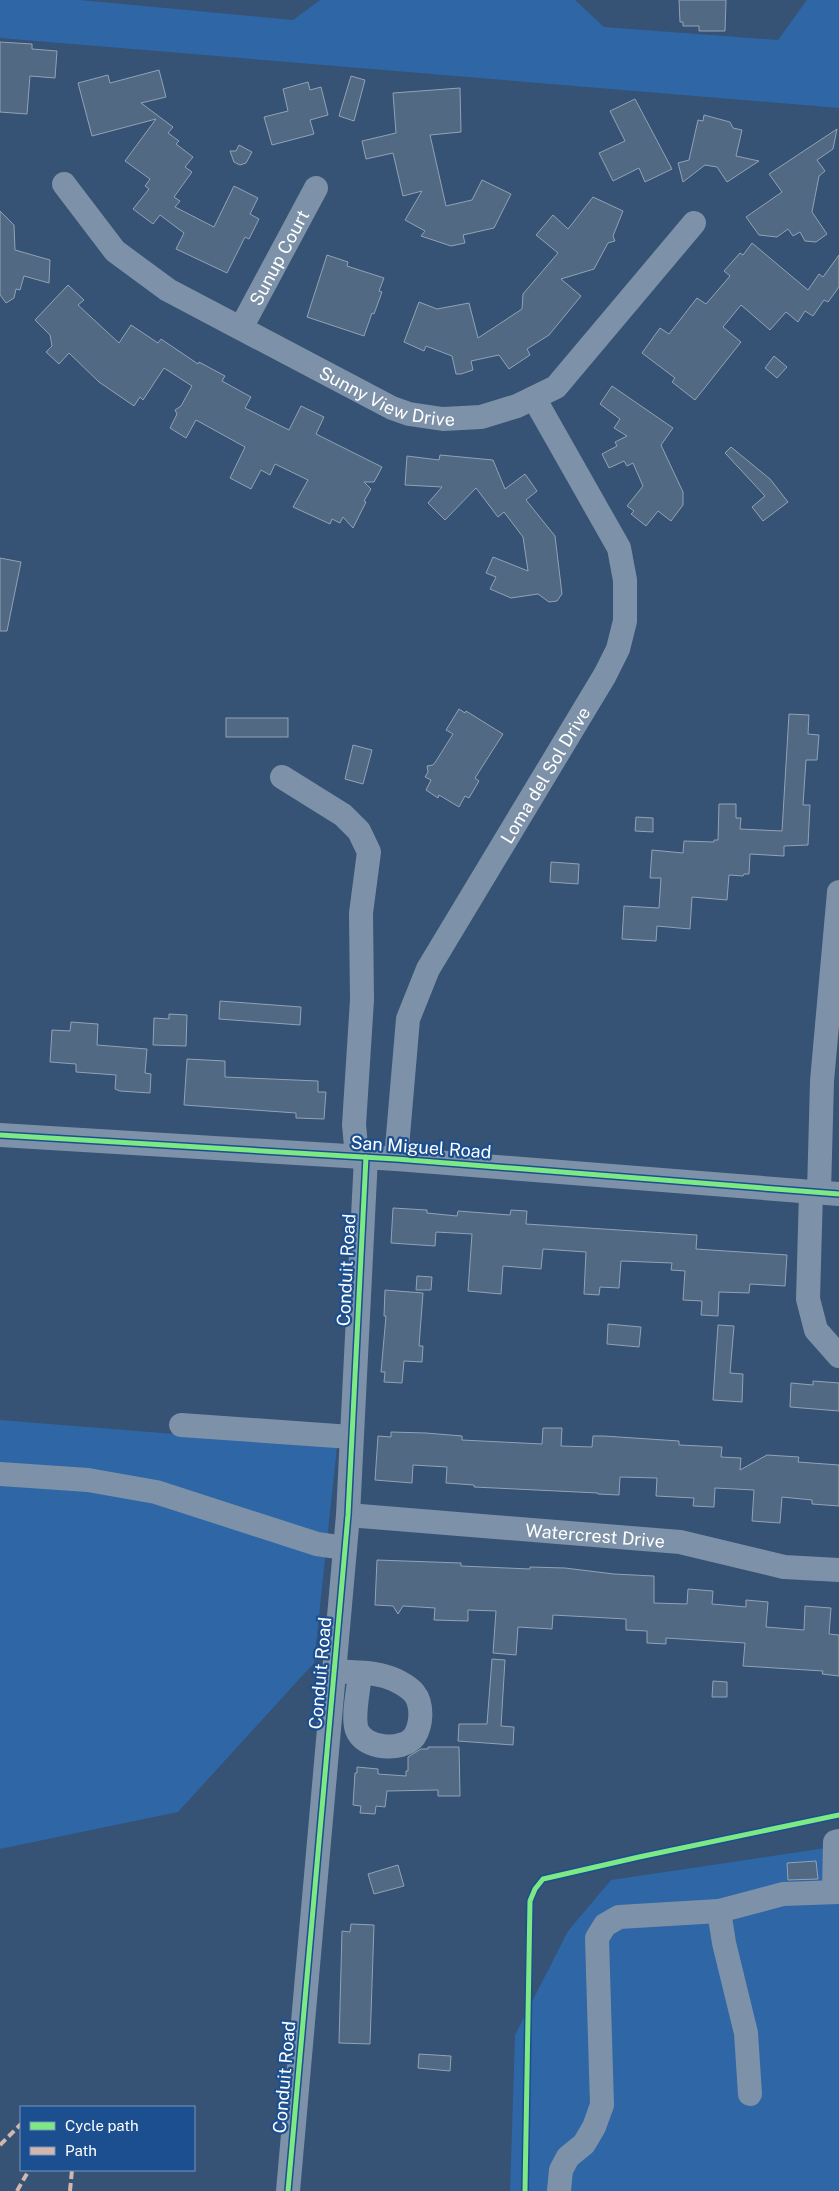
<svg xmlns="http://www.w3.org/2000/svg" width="839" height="2191" font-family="'Public Sans',sans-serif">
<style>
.green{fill:#2f66a5}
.building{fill:#526984;stroke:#92a2b6}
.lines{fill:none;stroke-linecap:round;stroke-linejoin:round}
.minor{stroke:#7d92a8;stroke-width:24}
.quiet{stroke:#d1b7ad;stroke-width:4;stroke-dasharray:8 4;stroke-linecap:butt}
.cycleway-casing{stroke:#1b4f8f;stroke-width:8}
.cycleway{stroke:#7ce984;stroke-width:5}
.labels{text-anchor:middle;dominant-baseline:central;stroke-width:4.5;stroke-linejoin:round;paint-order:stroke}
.street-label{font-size:18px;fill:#fff;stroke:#1b4f8f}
</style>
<rect width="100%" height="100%" fill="#365274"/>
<g class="green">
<path d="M0,0H80L293,20L320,0H575L604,27L778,40L807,0H839V108L0,38Z"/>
<path d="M0,1420L337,1447L314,1663L178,1812L0,1849Z"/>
<path d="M839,1846V2191H510L515,2035L568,1931L611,1880Z"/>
</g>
<g class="building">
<path d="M679,0H726L725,31H699V26H683V22H680Z"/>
<path d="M0,42L32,44V49L57,51L55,78L30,76L27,114L0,112Z"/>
<path d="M159,70L166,97L141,103L173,127L168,133L179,141L176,144L193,157L185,167L192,172L174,197L180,201L175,207L214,227L234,186L258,198L250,214L259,219L249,239L245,237L227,273L176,249L184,233L160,215L153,224L133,209L149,189L145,186L150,179L125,161L156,119L92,136L78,83L108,75L110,83Z"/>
<path d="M351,76L365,80L354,121L339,116Z"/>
<path d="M308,82L310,90L321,87L328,115L310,120L314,134L272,145L264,117L288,111L283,89Z"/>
<path d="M460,88L461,132L430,135L446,206L472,200L482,180L511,194L494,228L463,235L465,243L451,246L421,236L425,231L405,220L422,191L403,196L393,153L366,159L362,141L396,133L393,93Z"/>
<path d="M635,99L672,169L645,182L639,168L613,181L599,153L625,141L610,111Z"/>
<path d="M704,115L730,122L733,128L742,130L736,156L759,161L727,182L717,167L705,165L683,182L678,163L689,160L698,120L703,121Z"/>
<path d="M837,129L833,149L817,160L825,171L819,176L812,212L827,234L816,242L805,241L800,232L793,236L788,229L777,237L759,235L746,217L782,192L769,174Z"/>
<path d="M239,145L252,152L246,163L240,165L234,162L230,151H236Z"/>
<path d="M593,197L623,211L613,236L615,241L608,243L594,269L561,279L581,296L549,335L527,349L530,355L509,369L499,355L471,361L473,370L461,374H456L452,356L426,346L424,351L404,342L419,302L437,309L469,303L478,338L522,309L523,294L558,253L536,235L553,215L568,229Z"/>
<path d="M0,211L14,225L15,250L50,260L49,283L24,276L20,290L16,289L14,298L6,303L0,295Z"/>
<path d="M752,243L808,290L819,274L823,277L839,255V287L828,302L824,300L813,316L805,311L798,322L786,312L770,330L741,305L723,327L741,342L695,400L672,382L675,378L642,353L660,328L669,334L697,298L706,304L730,276L724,271L740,253L743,255Z"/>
<path d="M327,255L348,262L347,266L384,278L379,291L382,292L374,314L372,313L364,336L307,317Z"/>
<path d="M68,285L84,300L78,305L119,343L131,325L158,343L161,339L198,364L199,362L225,376L222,381L251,397L245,408L289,430L301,406L324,417L316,434L382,467L374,482H364L371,489L364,501L366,502L353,528L343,517L340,523L332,519L330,524L293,507L308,480L275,464L270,475L261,470L251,489L230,478L245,447L196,420L186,438L170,428L177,414L175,410L181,406L192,386L164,368L143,400L140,397L134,406L99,382L69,353L59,364L46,352L52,346L50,335L35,320Z"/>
<path d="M774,356L787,367L777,378L765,368Z"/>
<path d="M612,386L673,428L661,445L683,492V505L671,521L658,511L646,526L631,514L634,511L627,506L643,486L633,463L627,466L624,461L609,468L602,454L617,446L615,442L627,436L614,428L620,419L600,404Z"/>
<path d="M731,447L770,479L788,502L763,521L752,507L765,496L725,453Z"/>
<path d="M440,455L493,460L505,489L525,474L537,491L526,500L555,536L562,594L557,601L549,602L538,594L511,598L490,589L496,577L486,573L493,557L528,571L523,537L504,512L498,517L476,488L445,520L428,503L442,487L405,485L407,456L439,460Z"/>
<path d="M0,558L21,562L7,631H0Z"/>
<path d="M459,709L465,713L466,711L503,734L475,778L479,781L469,798L465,796L459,807L439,795L438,798L426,790L431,780L425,777L428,772L427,766L433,765L436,761L453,734L446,730Z"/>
<path d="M789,714L809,715L808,734L819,735L817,760H806L803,805H810L808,845L784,846V856L750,854L749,874H744L743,876L729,875L727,900L692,897L690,929L657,926L656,941L622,939L624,906L659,908L661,878H650L652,850L683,853L684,841L714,842V840H718L719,804H736V818H741L740,829L782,831Z"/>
<rect x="226" y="718" width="62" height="19"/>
<path d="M353,745L372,750L363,784L345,779Z"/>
<path d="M636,817L653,818V832L635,831Z"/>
<path d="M551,862L579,864L578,884L550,882Z"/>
<path d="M220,1001L301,1007L300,1025L219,1019Z"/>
<path d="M169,1014L187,1015L186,1046L153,1045L154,1018L169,1019Z"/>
<path d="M71,1022L98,1024L97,1045L147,1049L145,1073L151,1074L150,1093L120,1091L115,1089L116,1075L76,1072V1064L50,1062L52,1030L70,1031Z"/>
<path d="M187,1059L225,1061V1077L318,1081V1092H326L324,1119L296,1118V1113L184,1105Z"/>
<path d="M393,1208L427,1210V1213L457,1216L458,1211L510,1215L511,1210L527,1211L526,1224L697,1235L696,1249L787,1255L785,1286L750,1284L749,1293L719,1292L718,1316L701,1315L702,1301L683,1300L685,1271L671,1270L672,1263L621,1261L619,1288L600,1287L599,1295L584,1294L586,1252L543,1249L541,1269L503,1266L501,1294L468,1291L472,1234L436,1232L435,1246L391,1243Z"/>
<path d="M417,1276L432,1277L431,1290H416Z"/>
<path d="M385,1290L423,1293L419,1346H423L422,1362L404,1361L402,1383L384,1382L385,1372H381L386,1316H384Z"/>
<path d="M608,1324L641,1327L639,1347L607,1344Z"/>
<path d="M718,1325L734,1326L730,1373L743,1374L742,1402L713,1400Z"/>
<path d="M813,1381L839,1383V1411L790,1407L791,1383L813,1385Z"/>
<path d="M543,1428H562L561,1446L592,1447L593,1436H604L679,1441V1445L722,1447L721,1457L741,1458L740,1470L767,1455L799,1457L798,1462L839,1465V1506L812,1504V1500L782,1497L780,1523L752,1521L754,1490L715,1488L714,1507L693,1506L694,1498L656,1496L657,1478L620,1477L619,1495L598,1494V1493L474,1487V1485L446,1483L447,1467L413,1465L412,1483L375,1480L378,1436L391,1437V1432L426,1433L462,1436V1440L542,1444Z"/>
<path d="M377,1560L461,1563V1566L530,1569V1567L565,1568L614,1574L654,1576V1603L687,1604L688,1589L713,1591L712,1604L746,1607V1600L768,1602L766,1627L804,1630L805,1606L831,1608L829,1634L839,1635V1676L822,1674L823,1671L743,1666L745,1643L666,1638V1644L647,1643V1631L626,1630V1619L553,1615L552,1629L518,1627L516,1655L493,1653L496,1611L468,1610V1621L434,1620L435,1608L403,1606L398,1614L393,1606L375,1605Z"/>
<path d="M492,1659L505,1660L501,1726L514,1727L513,1745L458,1741L459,1724H487Z"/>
<path d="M713,1681L727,1682V1697H712Z"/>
<path d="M428,1747H459L460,1796H438V1790L387,1791L385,1807L376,1806L375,1814L360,1813L361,1806L353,1805L355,1773H357V1767L378,1769V1774L406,1776V1771H408V1757L421,1749H428Z"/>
<path d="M816,1861L818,1879L788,1880L787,1863Z"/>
<path d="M398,1865L404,1886L374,1894L368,1874Z"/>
<path d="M351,1924L374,1925L370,2044L339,2043L342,1931L350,1932Z"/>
<path d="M419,2054L451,2056L450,2071L418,2068Z"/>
</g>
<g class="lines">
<g class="minor">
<path id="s1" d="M64,184L115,251L168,290L392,408L409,414L443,419L481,417L517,406L556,387L694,223"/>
<path id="s2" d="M241,328L316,188"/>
<path d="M282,777L343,815L359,831L369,852L361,913L362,1000L354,1125L357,1156"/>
<path d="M0,1135L396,1159L839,1194"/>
<path id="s3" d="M396,1159L408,1019L428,969L605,675L618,649L625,621V580L619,548L534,398"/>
<path d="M811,1192L808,1299L816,1330L839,1356"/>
<path d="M819,1192L822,1081L839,892"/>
<path d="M181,1425L351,1437"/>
<path d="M0,1474L88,1480L156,1492L317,1544L345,1548"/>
<path id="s4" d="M348,1515L680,1542L784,1567L839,1570"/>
<path d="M334,1671C354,1673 377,1671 395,1680C400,1682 410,1688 414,1693C423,1704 422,1725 414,1737C402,1752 364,1749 357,1730C352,1717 359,1688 360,1673"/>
<path d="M834,1891L835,1842L839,1841"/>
<path d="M719,1911L724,1943L746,2033L750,2094"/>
<path d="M288,2191L348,1515L366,1157"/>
<path d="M559,2191L561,2170L568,2157L584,2144L594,2127L602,2105L597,1938L605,1925L619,1917L719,1911L783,1894L839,1892"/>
</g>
<g class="quiet">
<path d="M0,2145L21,2124"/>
<path d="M17,2191L29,2170"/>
<path d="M70,2191L72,2170"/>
</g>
<g class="cycleway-casing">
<g id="cycleway">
<path d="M0,1135L396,1159L839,1194"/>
<path d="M288,2191L348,1515L366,1157"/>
<path d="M525,2191L530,1901L535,1889L543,1879L639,1857L839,1815"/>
</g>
</g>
<use href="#cycleway" class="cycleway"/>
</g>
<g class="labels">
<g class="street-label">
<text stroke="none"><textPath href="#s2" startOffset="80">Sunup Court</textPath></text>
<text stroke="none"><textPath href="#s1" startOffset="395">Sunny View Drive</textPath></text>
<text stroke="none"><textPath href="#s3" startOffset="421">Loma del Sol Drive</textPath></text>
<text transform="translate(421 1147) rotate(4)">San Miguel Road</text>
<text transform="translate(346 1270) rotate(-87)">Conduit Road</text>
<text stroke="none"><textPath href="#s4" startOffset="248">Watercrest Drive</textPath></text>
<text transform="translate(320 1673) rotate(-85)">Conduit Road</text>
<text transform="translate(284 2077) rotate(-85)">Conduit Road</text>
</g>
</g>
<rect x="20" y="2106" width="175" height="65" fill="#1b4f8f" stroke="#7695bc"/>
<rect x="30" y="2122" width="25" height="8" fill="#7ce984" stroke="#7695bc"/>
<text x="65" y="2131" font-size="15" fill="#ffffff">Cycle path</text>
<rect x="30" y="2147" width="25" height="8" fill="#d1b7ad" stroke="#7695bc"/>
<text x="65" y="2156" font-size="15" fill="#ffffff">Path</text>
</svg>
